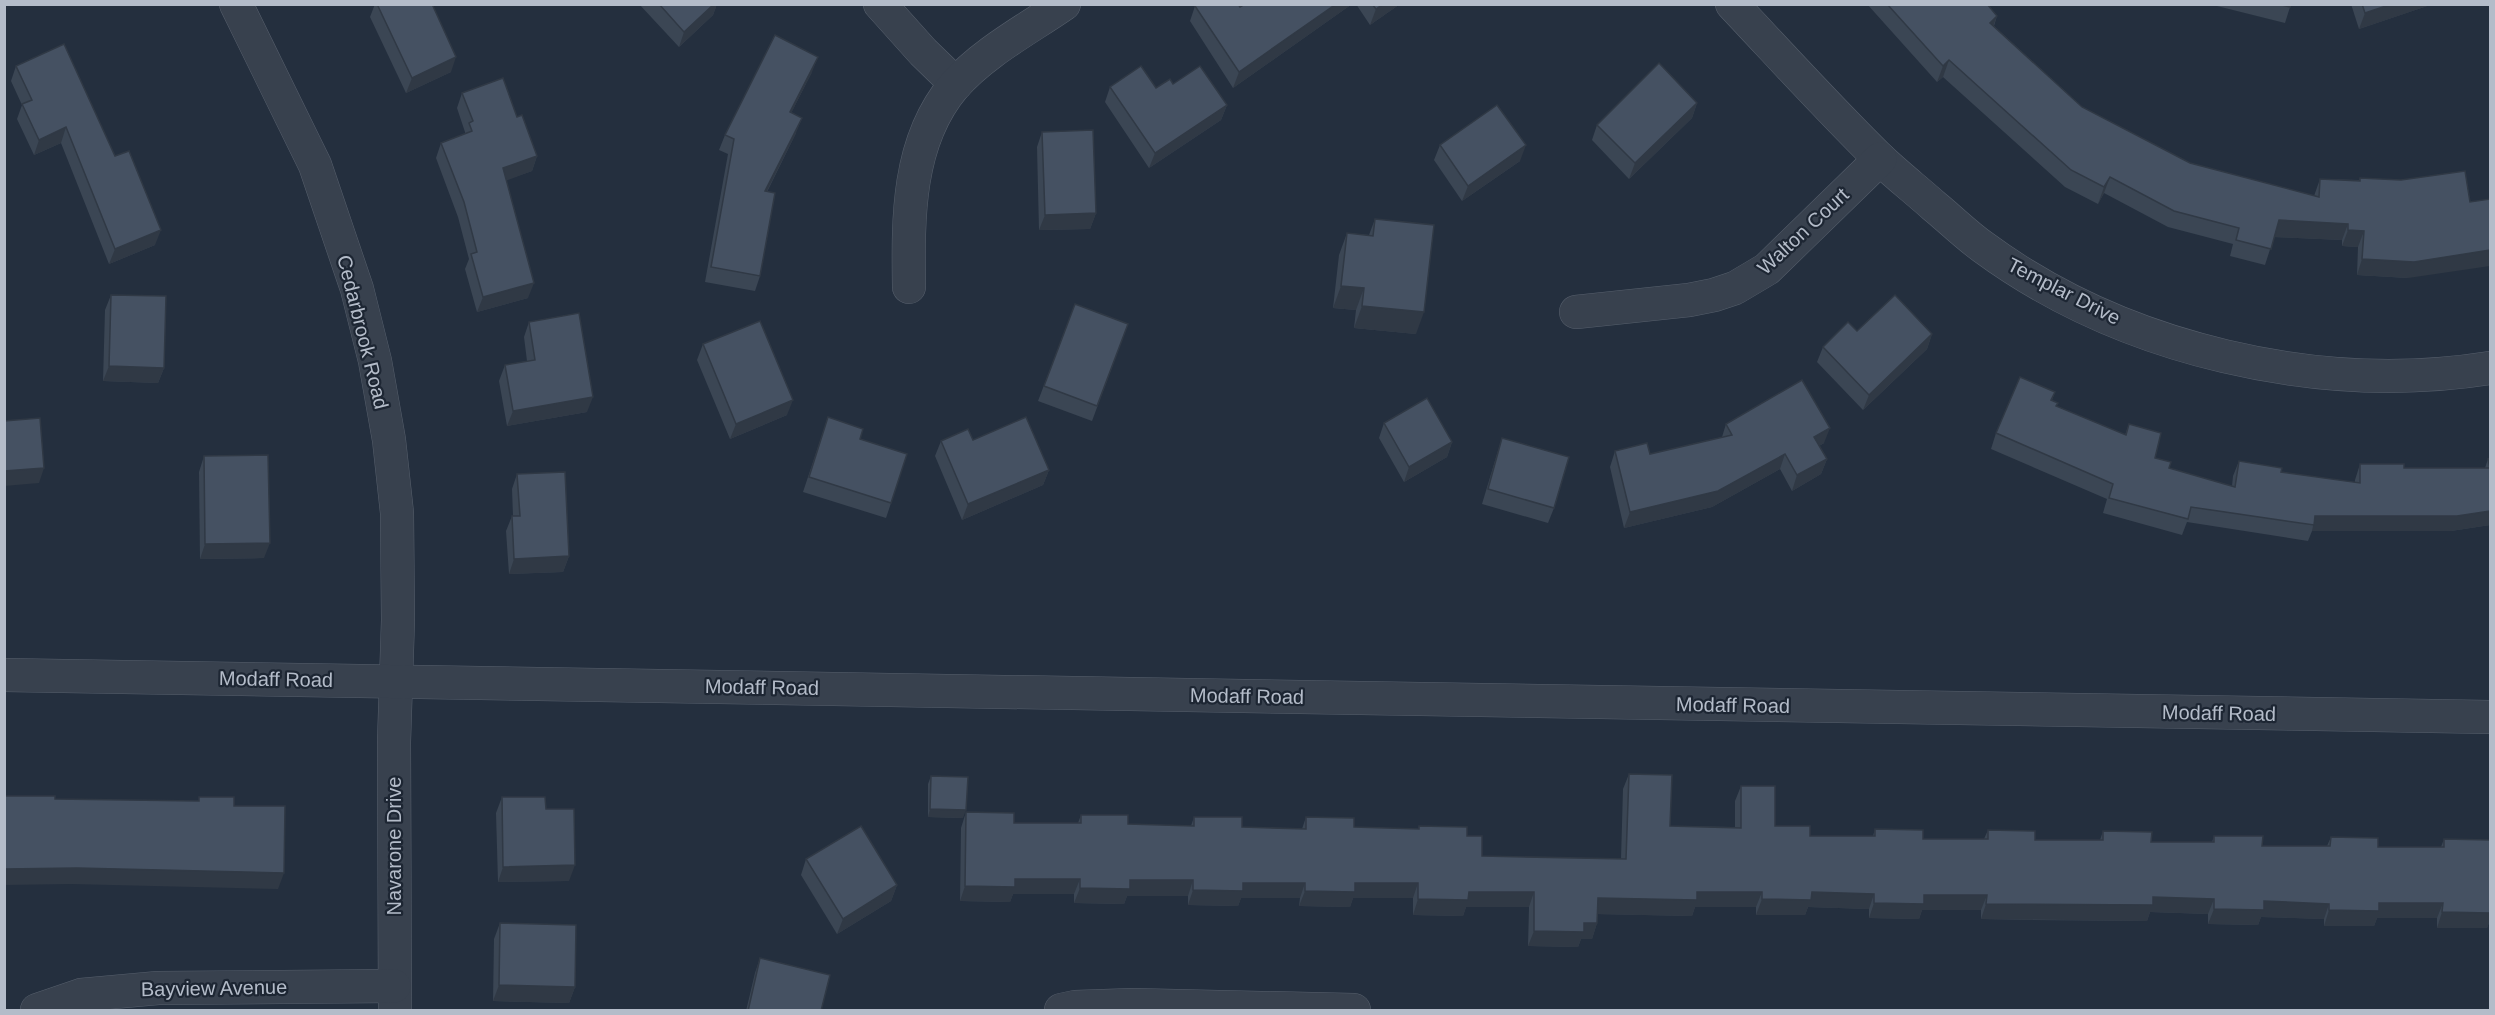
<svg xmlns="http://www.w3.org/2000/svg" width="2495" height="1015" font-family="Helvetica,sans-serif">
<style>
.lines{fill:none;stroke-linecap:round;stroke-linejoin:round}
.minor-casing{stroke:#565f6c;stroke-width:34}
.minor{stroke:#38414e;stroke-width:33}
.wall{fill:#3b4654}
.shaded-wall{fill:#303945}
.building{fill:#455162;stroke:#303945;stroke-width:1.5}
.labels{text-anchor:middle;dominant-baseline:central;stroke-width:4.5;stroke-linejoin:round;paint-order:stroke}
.street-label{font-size:20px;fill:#b4bcc9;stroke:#1d2633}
</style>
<rect width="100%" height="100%" fill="#242f3e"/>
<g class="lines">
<g class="minor-casing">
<g id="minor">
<path d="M236,4L315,165L357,289L375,361L389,440L397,513L398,620L394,742L395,1010"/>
<path d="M880,4L923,52L956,84"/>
<path d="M1732,4C1781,56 1829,109 1879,158C1897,175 1916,190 1934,206C1950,219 1966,235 1983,247C2123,350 2319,395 2490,368"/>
<path d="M909,287C908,218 907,142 954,86C984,52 1028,29 1064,4"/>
<path d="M1576,312L1689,300L1714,295L1735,288L1767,269L1880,159"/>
<path d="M4,675L2490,717"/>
<path d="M37,1010L81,995L158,988L394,986"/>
<path d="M1061,1010L1075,1007L1133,1005L1354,1010"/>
</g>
</g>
<use href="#minor" class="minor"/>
</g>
<g class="wall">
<path d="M375,4H432L451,72L406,93L370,17Z"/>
<path d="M639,4H717L713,15L679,47Z"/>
<path d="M1245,4H1352L1233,88L1190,21L1195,6L1240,7Z"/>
<path d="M1356,4H1400L1370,25Z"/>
<path d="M1867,4H1987L1997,16L1994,26L2082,107L2190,163L2314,196L2320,179L2359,180L2360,178L2408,278L2357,275L2358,247L2342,246V240L2274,237L2265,265L2230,256L2233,244L2168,227L2104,193L2098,204L2065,187L1943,77L1937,82Z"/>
<path d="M2209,4H2291L2285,23Z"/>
<path d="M2351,4H2433L2359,29Z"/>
<path d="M64,44L155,245L109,264L61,143L34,155L17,119L22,105L11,81L16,66Z"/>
<path d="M812,72L791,113L796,133L767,192L760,276L755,291L705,282L728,154L719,150L725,135Z"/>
<path d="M1173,84L1227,105L1221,120L1149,168L1105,102L1110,87L1156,88Z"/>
<path d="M462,93L517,117L537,156L532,171L506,180L528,298L477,312L465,269L469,259L458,217L436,158L441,143L465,134V132L457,108Z"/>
<path d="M1697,103L1692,118L1629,179L1592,140L1597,125Z"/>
<path d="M1042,132L1096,213L1090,229L1039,230L1037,147Z"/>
<path d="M1440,145L1520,161L1462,201L1434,160Z"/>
<path d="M1375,219L1416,334L1354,328L1356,310L1333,308L1339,255L1347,233L1369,235Z"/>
<path d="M111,295L164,368L158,383L103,381L105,310Z"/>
<path d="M1075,304L1128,324L1092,421L1038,401Z"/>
<path d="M529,322L587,412L507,426L499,381L505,365L527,361L524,337Z"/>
<path d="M1857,331L1932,334L1927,349L1863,410L1817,362L1823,347Z"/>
<path d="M703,344L787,415L730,439L697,360Z"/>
<path d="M2055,392L2052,400L2057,407L2125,435L2129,424L2155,458L2169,468L2232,486L2233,476L2239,461L2281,472L2355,483V480L2360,464L2404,468H2485L2488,459L2490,458V525L2451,531H2312L2308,541L2187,522L2182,535L2103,513L2107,499L1991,449L1996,433Z"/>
<path d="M828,417L860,439L891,503L886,518L803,492Z"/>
<path d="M1384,423L1452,442L1447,457L1404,482L1379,438Z"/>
<path d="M1726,424L1824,443L1819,446L1827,459L1821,474L1792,491L1780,469L1712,507L1624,528L1610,467L1615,451L1650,454L1722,437Z"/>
<path d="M1502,438L1554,508L1548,523L1482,504L1497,454Z"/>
<path d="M973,440L1049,470L1043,485L962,520L935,456L941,441Z"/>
<path d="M204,456L264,558L200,559L199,472Z"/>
<path d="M517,474L569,556L563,572L509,574L506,531L512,516H513L512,489Z"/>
<path d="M1629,774L1670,826L1735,827V801L1741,786L1775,826L1810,836H1873L1875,829L1923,839H1984L1988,830L2035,840H2100L2103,831L2151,842H2212L2214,836L2262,846H2327L2331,837L2378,847H2441L2444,839L2490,920L2487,928H2437V918H2377L2374,926H2324V919L2261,917L2258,925L2208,924V914L2150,912L2147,921L2031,920L1981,919V910H1922L1919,919L1869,918V909L1808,907L1805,915H1756V907H1695L1692,916L1597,914V923L1592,939H1581L1578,947L1528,946L1529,907H1466L1463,916L1413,915V898H1353L1350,907L1299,906L1300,898H1241L1238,906L1188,905V896H1127L1124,904L1074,903V894H1013L1010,902L960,901L961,828L966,812L1014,823H1078L1081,815L1128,824L1191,826L1194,817L1242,827L1302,829L1306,817L1354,827L1418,829L1419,826L1467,836L1482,856L1621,859L1623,789Z"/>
<path d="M931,776L963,818L928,817V784Z"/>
<path d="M502,797L546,809L569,881L498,882L496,813Z"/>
<path d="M806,859L897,885L891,901L837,934L801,875Z"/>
<path d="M500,923L575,987L569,1003L493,1001L494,939Z"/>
<path d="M760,958L821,1011H746L755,973Z"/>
</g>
<g class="shaded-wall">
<path d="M714,4H717L713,15L679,47L684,32Z"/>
<path d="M1336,4H1352L1233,88L1239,72Z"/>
<path d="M1383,4H1400L1370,25L1376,9Z"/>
<path d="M2392,4H2433L2359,29L2365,13Z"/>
<path d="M1997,16L1991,32L1990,23Z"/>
<path d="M456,57L451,72L406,93L412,78Z"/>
<path d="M818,57L812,72L784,127L790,112Z"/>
<path d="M1949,60L1943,77L1937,82L1943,66Z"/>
<path d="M1697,103L1692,118L1629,179L1635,163Z"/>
<path d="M1227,105L1221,120L1149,168L1155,153Z"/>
<path d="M802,118L796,133L759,207L765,191Z"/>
<path d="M66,127L61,143L34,155L39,140Z"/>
<path d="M1526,145L1520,161L1462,201L1468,186Z"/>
<path d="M537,156L532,171L497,184L503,168Z"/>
<path d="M2110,177L2104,193L2098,204L2104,187Z"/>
<path d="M1096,213L1090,229L1039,230L1045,215Z"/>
<path d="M2279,220L2348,224L2342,240L2273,237Z"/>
<path d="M161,230L155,245L109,264L115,249Z"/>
<path d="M2348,230L2364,231L2358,247L2342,246Z"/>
<path d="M2490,250V266L2408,278L2357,275L2362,259Z"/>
<path d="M534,283L528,298L477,312L483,297Z"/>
<path d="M1341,286L1364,288L1356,310L1333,308Z"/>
<path d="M1362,306L1424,312L1416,334L1354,328Z"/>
<path d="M1932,334L1927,349L1863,410L1869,395Z"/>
<path d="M109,366L164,368L158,383L103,381Z"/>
<path d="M593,397L587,412L507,426L513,411Z"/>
<path d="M793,400L787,415L730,439L736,424Z"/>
<path d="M1830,428L1824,443L1809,452L1814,437Z"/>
<path d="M1452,442L1447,457L1404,482L1409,467Z"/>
<path d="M1785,454L1780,469L1712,507L1624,528L1630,512Z"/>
<path d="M1827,459L1821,474L1792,491L1797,475Z"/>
<path d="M44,468L39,483L4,486V471Z"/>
<path d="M1049,470L1043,485L962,520L968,504Z"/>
<path d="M2490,511V525L2451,531H2312L2315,516Z"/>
<path d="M270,543L264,558L200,559L205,544Z"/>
<path d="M569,556L563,572L509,574L514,559Z"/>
<path d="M930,809L966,810L963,818L928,817Z"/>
<path d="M575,865L569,881L498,882L503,867Z"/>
<path d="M77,868L284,873L278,889L71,884L4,885V869Z"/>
<path d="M1015,879H1080L1074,894H1013L1010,902L960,901L965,886Z"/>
<path d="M1130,880H1193L1188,896H1127L1124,904L1074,903L1080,888Z"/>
<path d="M1243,883H1305L1300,898H1241L1238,906L1188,905L1193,890Z"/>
<path d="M1355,883H1418L1413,898H1353L1350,907L1299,906L1305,891Z"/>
<path d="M897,885L891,901L837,934L843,919Z"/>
<path d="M1469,892H1534L1529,907H1466L1463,916L1413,915L1418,899Z"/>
<path d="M1697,892H1762L1756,907H1695L1692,916L1592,914L1598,898Z"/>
<path d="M1812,892L1874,894L1869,909L1808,907L1805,915H1756L1762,899Z"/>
<path d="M1924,895H1987L1981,910H1922L1919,919L1869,918L1874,903Z"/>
<path d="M2153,897L2214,899L2208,914L2150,912L2147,921L1981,919L1986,904Z"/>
<path d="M2264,901L2329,904L2324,919L2261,917L2258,925L2208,924L2214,909Z"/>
<path d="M2379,903H2443L2437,918H2377L2374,926H2324L2329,910Z"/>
<path d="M2490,910V920L2487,928H2437L2442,912Z"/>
<path d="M1584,923H1597L1592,939H1581L1578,947L1528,946L1534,931Z"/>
<path d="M499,985L575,987L569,1003L493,1001Z"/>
</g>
<g class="building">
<path d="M377,4H432L456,57L412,78Z"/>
<path d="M659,4H714L684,32Z"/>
<path d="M1197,4H1238L1240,7L1245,4H1336L1239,72L1195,6Z"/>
<path d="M1372,4H1383L1376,9Z"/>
<path d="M1887,4H1987L1997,16L1990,23L2082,107L2190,163L2319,197L2320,179L2360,181V178L2401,180L2465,171L2470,202L2490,199V250L2414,262L2362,259L2364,231L2348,230V224L2279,220L2271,249L2236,240L2239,228L2174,211L2110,177L2104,187L2071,170L1949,60L1943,66Z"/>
<path d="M2278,4H2291L2290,7Z"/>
<path d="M2362,4H2392L2365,13Z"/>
<path d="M775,35L818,57L790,112L802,118L765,191L775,193L760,276L711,267L734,139L725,135Z"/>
<path d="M64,44L115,156L129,151L161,230L115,249L66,127L39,140L22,104L32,100L16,66Z"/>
<path d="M1659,63L1697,103L1635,163L1597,125Z"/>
<path d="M1141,66L1156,88L1170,79L1173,84L1200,66L1227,105L1155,153L1110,87Z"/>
<path d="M503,78L517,117L522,115L537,156L503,168L534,283L483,297L471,254L477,252L464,202L441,143L472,131L469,123L473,121L462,93Z"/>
<path d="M1497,105L1526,145L1468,186L1440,145Z"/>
<path d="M1093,130L1096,213L1045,215L1042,132Z"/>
<path d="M1375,219L1434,225L1424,312L1362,306L1364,288L1341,286L1347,233L1373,236Z"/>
<path d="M111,295L166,296L164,368L109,366Z"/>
<path d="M1895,295L1932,334L1869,395L1823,347L1848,322L1857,331Z"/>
<path d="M1075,304L1128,324L1097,406L1044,386Z"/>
<path d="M579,313L593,397L513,411L505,365L535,360L529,322Z"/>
<path d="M760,321L793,400L736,424L703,344Z"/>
<path d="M2020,377L2055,392L2051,400L2058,403L2056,406L2126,435L2129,424L2161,433L2155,458L2171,462L2169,468L2235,487L2239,461L2282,468L2281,472L2360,483V464H2404V468H2490L2488,459L2490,458V511L2457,516H2315L2314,525L2191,507L2188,519L2109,498L2113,484L1996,433Z"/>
<path d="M1802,380L1830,428L1814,437L1827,459L1797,475L1785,454L1718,491L1630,512L1615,451L1647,443L1650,454L1732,435L1726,424Z"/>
<path d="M1427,398L1452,442L1409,467L1384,423Z"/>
<path d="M828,417L863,429L860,439L907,454L891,503L809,477Z"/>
<path d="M1026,417L1049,470L968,504L941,441L968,429L973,440Z"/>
<path d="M40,418L44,468L4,471V421Z"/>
<path d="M1502,438L1569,457L1554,508L1488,489Z"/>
<path d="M268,455L270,543L205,544L204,456Z"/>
<path d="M565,472L569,556L514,559L512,516H520L517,474Z"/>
<path d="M1629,774L1672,775L1670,826L1741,828V786H1775V826H1810V836H1875V829L1923,830V839H1988V830L2035,831V840H2103V831L2152,832L2151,842H2214V836H2263L2262,846H2330L2331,837L2378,838V847H2444V839L2490,840V913L2442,912L2443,903H2379V911L2329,910V904L2264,901V910L2214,909V899L2153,897V905L1986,904L1987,895H1924V904L1874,903V894L1812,892L1811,900L1762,899V892H1697V900L1598,898L1597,923H1584V932L1534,931V892H1469L1468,900L1418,899V883H1355V892L1305,891V883H1243V891L1193,890V880H1130V889L1080,888V879H1015V887L965,886L966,812L1014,813V823H1081V815H1128V824L1194,826V817H1242V827L1306,829V817L1354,818V827L1419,829V826L1467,827V836H1482V856L1626,859Z"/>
<path d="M931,776L968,777L966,810L930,809Z"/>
<path d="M4,796H55V799L199,801V797H234V806H285L284,873L77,868L4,869Z"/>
<path d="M502,797H545L546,809H574L575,865L503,867Z"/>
<path d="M861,826L897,885L843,919L806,859Z"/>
<path d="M500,923L576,925L575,987L499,985Z"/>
<path d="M760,958L830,975L821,1011H748Z"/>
</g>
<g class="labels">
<g class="street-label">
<text transform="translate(1803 231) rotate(-43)">Walton Court</text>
<text transform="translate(2064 291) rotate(27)">Templar Drive</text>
<text transform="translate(363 332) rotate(76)">Cedarbrook Road</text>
<text transform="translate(276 679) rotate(1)">Modaff Road</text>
<text transform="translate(762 687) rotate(1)">Modaff Road</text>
<text transform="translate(1247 696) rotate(1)">Modaff Road</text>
<text transform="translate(1733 705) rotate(1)">Modaff Road</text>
<text transform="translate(2219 713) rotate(1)">Modaff Road</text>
<text transform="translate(394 846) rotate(-90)">Navarone Drive</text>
<text transform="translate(214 988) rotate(-1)">Bayview Avenue</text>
</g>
</g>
<rect width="2495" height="1015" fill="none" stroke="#b4bcc9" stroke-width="12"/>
</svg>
